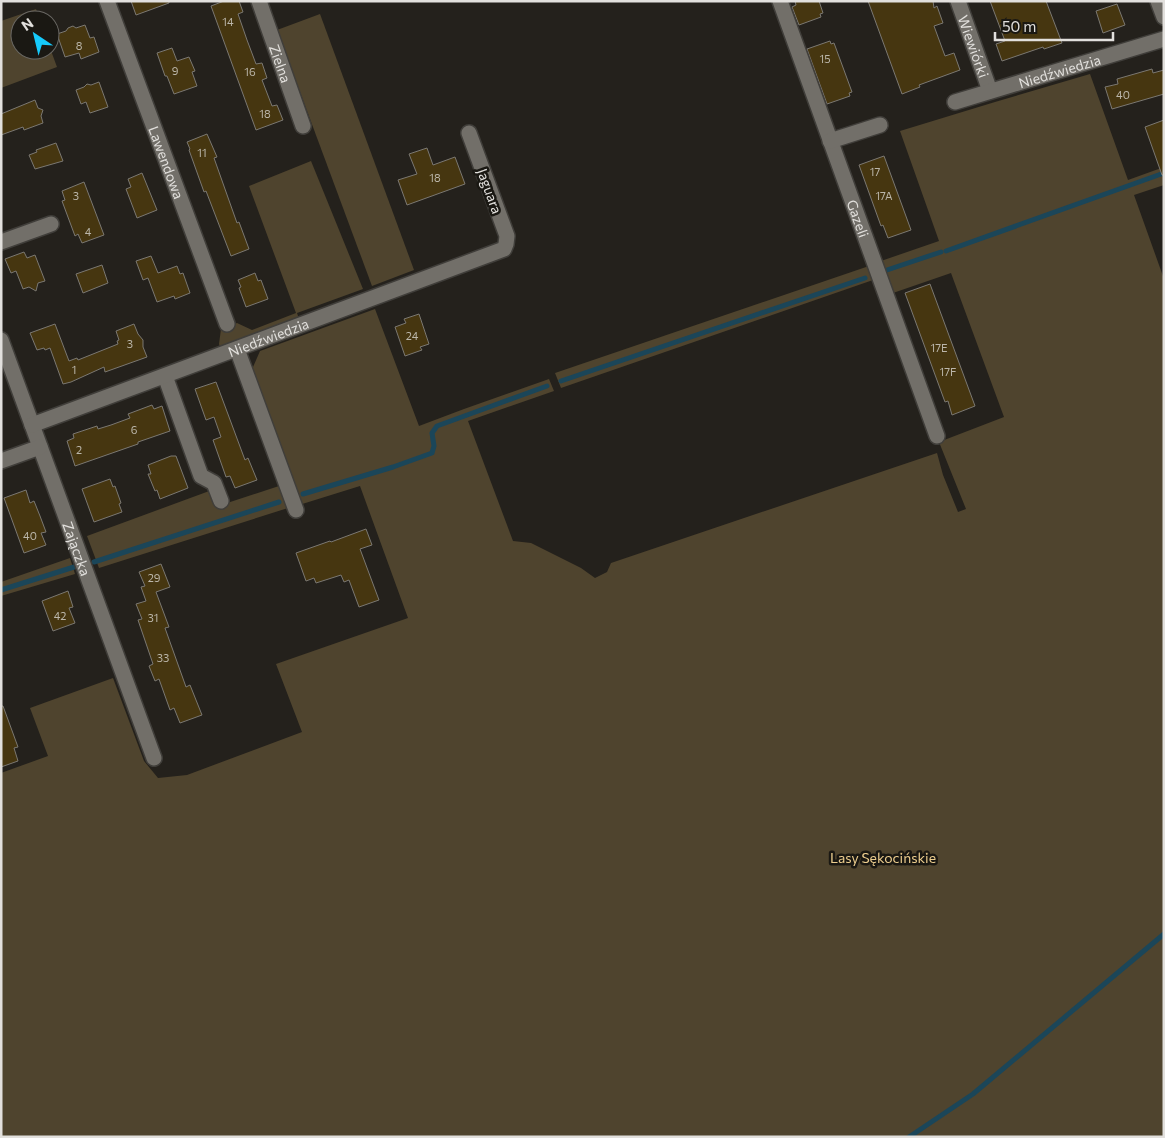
<svg xmlns="http://www.w3.org/2000/svg" width="1165" height="1138" font-family="Commissioner,sans-serif">
<style>
.green{fill:#4f442e}
.lines{fill:none;stroke-linecap:round;stroke-linejoin:round}
.stream{stroke:#1b4659;stroke-width:5}
.building{fill:#463610;stroke:#7b7872}
.minor-casing{stroke:#403e3a;stroke-width:18}
.minor{stroke:#726f69;stroke-width:15}
.labels{text-anchor:middle;dominant-baseline:central;stroke-width:5;stroke-linejoin:round;paint-order:stroke}
.number-label{font-size:11px;fill:#bbb6aa}
.street-label{font-size:14px;fill:#e2e0dd;stroke:#1a1813}
.park-label{font-size:14px;fill:#eccd8e;stroke:#1a1813}
</style>
<rect width="100%" height="100%" fill="#24211c"/>
<g class="green">
<path d="M36,9L40,20H20V50H50V48L57,67L1,88V21Z"/>
<path d="M320,14L414,270L372,286L277,30Z"/>
<path d="M1090,74L1128,180L1164,167V185L1134,195L1164,279V1137H1V773L48,756L30,708L113,678L144,761L158,778L187,775L302,732L276,664L408,618L360,486L299,505L252,374L253,367L260,351L375,309L419,426L464,409L549,379L554,391L468,421L513,541L531,543L581,568L595,578L607,572L611,563L937,453L943,475L958,512L966,509L939,442L1004,417L951,273L893,293L881,261L939,241L900,131L995,102Z"/>
<path d="M311,161L363,289L297,313L299,319L221,350L219,344L221,329L237,323L252,330L296,313L249,186Z"/>
<path d="M869,266L873,280L561,388L555,373Z"/>
<path d="M279,486L288,508L99,568L87,536L212,490L218,506Z"/>
<path d="M70,558L75,574L1,596V582Z"/>
</g>
<g class="lines">
<g class="stream">
<path d="M946,251L1164,173"/>
<path d="M887,270L941,252"/>
<path d="M561,381L865,278"/>
<path d="M303,494L393,467L432,453L434,446L432,433L437,426L547,386"/>
<path d="M94,562L279,502"/>
<path d="M1,590L74,567"/>
<path d="M909,1137L973,1094L1164,934"/>
</g>
</g>
<g class="building">
<path d="M131,1H169V3L136,15Z"/>
<path d="M224,1H239L243,12L238,14L247,40L256,64L262,63L267,78L262,80L272,106L277,105L283,120L256,130L211,6Z"/>
<path d="M795,1H819L823,13L820,14L821,17L799,25L792,7L796,5Z"/>
<path d="M868,1H933L934,8L937,6L943,23L934,26L945,56L954,53L960,70L919,85L920,87L902,94Z"/>
<path d="M990,1H1046L1062,43L1044,49L1043,47L1002,61L996,44L1005,41Z"/>
<path d="M1117,4L1125,25L1103,33L1096,11Z"/>
<path d="M85,25L90,38L94,37L99,52L81,59L79,53L65,57L57,34L66,31L68,28L73,26L76,28Z"/>
<path d="M830,41L831,44L834,43L852,92L849,93L850,96L827,104L807,49Z"/>
<path d="M172,48L177,61L189,57L195,71L192,72L197,86L174,94L167,76H165L157,53Z"/>
<path d="M1152,69L1153,73L1164,70V94L1112,109L1105,87L1118,84L1117,79Z"/>
<path d="M99,82L108,107L90,113L86,102L81,104L76,90L84,87L87,84L91,85Z"/>
<path d="M35,100L38,108L43,110L41,116L43,123L24,130L23,127L1,135V114Z"/>
<path d="M1164,120V175H1162L1145,127Z"/>
<path d="M207,134L217,157L214,158L237,223L239,222L249,249L231,256L206,191L204,192L189,150L190,149L187,142Z"/>
<path d="M56,143L63,161L35,169L29,155L37,152L36,150Z"/>
<path d="M427,148L433,165L455,157L465,184L407,205L398,180L417,174L409,154Z"/>
<path d="M884,156L911,230L888,238L883,225L881,226L859,165Z"/>
<path d="M142,173L157,210L137,218L126,189L131,187L128,179Z"/>
<path d="M84,182L104,235L82,243L78,234L75,236L62,201L65,200L62,191Z"/>
<path d="M24,252L27,258L35,255L45,281L38,283L36,291L29,287L23,289L16,271L11,273L5,259Z"/>
<path d="M151,256L158,273L177,266L180,274L183,273L190,293L175,299L174,296L157,302L148,278L143,280L136,261Z"/>
<path d="M102,265L108,283L83,293L76,274Z"/>
<path d="M255,273L258,281L261,280L268,299L246,307L239,288L241,287L238,280Z"/>
<path d="M930,284L975,406L952,415L948,401L945,402L905,293Z"/>
<path d="M419,314L429,344L420,347L422,350L405,356L395,327L406,323L404,319Z"/>
<path d="M55,324L69,361L77,358L78,360L118,344L117,341L119,340L116,331L134,324L138,334L143,340V347L147,357L105,372L104,367L71,382L63,384L50,348L45,350L44,348L37,350L30,333Z"/>
<path d="M216,382L245,460L248,458L257,480L235,488L230,476L226,477L213,440L221,437L214,417L206,420L195,389Z"/>
<path d="M152,405L154,409L162,406L170,431L138,442V444L75,466L67,441L74,438L73,434L97,426L98,429L111,425L130,418L128,414Z"/>
<path d="M171,456H176L188,488L160,499L157,490L155,491L148,474H151L148,465Z"/>
<path d="M110,479L113,487L115,486L121,503L119,504L122,512L94,522L82,489Z"/>
<path d="M26,490L30,503L34,501L40,516L46,532L41,533L46,545L24,553L4,498Z"/>
<path d="M366,529L372,545L360,549L379,600L359,607L349,580L344,582L341,575L316,583L314,578L306,581L296,553L330,541L331,542Z"/>
<path d="M161,564L170,587L156,592L169,627L165,628L186,687L190,685L202,715L180,723L174,708L170,710L159,679L155,681L149,666L153,664L138,620L142,619L136,604L146,601L141,587L145,586L139,572Z"/>
<path d="M68,591L73,607L69,608L75,623L53,631L42,601Z"/>
<path d="M1,706H3L18,747L14,748L18,761L1,767Z"/>
</g>
<g class="lines">
<g class="minor-casing">
<g id="minor">
<path id="s1" d="M107,1L227,324"/>
<path id="s2" d="M259,1L303,126"/>
<path id="s3" d="M780,1L937,436"/>
<path id="s4" d="M958,1L990,91"/>
<path d="M1158,1L1164,17"/>
<path id="s5" d="M955,102L1164,39"/>
<path d="M830,141L880,125"/>
<path d="M1,242L51,224"/>
<path id="s6" d="M1,340L154,758"/>
<path d="M237,349L296,510"/>
<path d="M165,376L201,476L214,483L221,501"/>
<path id="s7" d="M32,425L504,249L506,244L507,236L469,133"/>
<path d="M1,461L40,447"/>
</g>
</g>
<use href="#minor" class="minor"/>
</g>
<g class="labels">
<g class="number-label">
<text x="228" y="21">14</text>
<text x="79" y="45">8</text>
<text x="825" y="58">15</text>
<text x="175" y="70">9</text>
<text x="250" y="71">16</text>
<text x="1123" y="94">40</text>
<text x="265" y="113">18</text>
<text x="202" y="152">11</text>
<text x="875" y="171">17</text>
<text x="435" y="177">18</text>
<text x="76" y="195">3</text>
<text x="884" y="195">17A</text>
<text x="88" y="231">4</text>
<text x="412" y="335">24</text>
<text x="130" y="343">3</text>
<text x="939" y="347">17E</text>
<text x="74" y="369">1</text>
<text x="948" y="371">17F</text>
<text x="134" y="429">6</text>
<text x="79" y="449">2</text>
<text x="30" y="535">40</text>
<text x="154" y="577">29</text>
<text x="60" y="615">42</text>
<text x="153" y="617">31</text>
<text x="163" y="657">33</text>
</g>
<g class="street-label">
<text stroke="none"><textPath href="#s4" startOffset="48">Wiewiórki</textPath></text>
<text stroke="none"><textPath href="#s2" startOffset="66">Zielna</textPath></text>
<text stroke="none"><textPath href="#s5" startOffset="109">Niedźwiedzia</textPath></text>
<text stroke="none"><textPath href="#s1" startOffset="172">Lawendowa</textPath></text>
<text transform="translate(490 191) rotate(70)">Jaguara</text>
<text stroke="none"><textPath href="#s3" startOffset="231">Gazeli</textPath></text>
<text stroke="none"><textPath href="#s7" startOffset="252">Niedźwiedzia</textPath></text>
<text stroke="none"><textPath href="#s6" startOffset="222">Zajączka</textPath></text>
</g>
<g class="park-label">
<text x="883" y="857">Lasy Sękocińskie</text>
</g>
</g>
<rect width="1165" height="1138" fill="none" stroke="#e2e0dd" stroke-width="5"/>
<g transform="translate(35 35) rotate(325)"><circle r="24" fill="#1a1813" stroke="#6a6864"/>
<path d="M0-4L9 19L0 12L-9 19Z" fill="#16cafb"/>
<text y="-8" font-size="14" font-weight="bold" text-anchor="middle" fill="#e2e0dd">N</text>
</g>
<path d="M995 32v8h118v-8" fill="none" stroke="#e2e0dd" stroke-width="2.5"/>
<text x="1002" y="32" font-size="15" fill="#e2e0dd" stroke="#1a1813" stroke-width="4" paint-order="stroke">50 m</text>
</svg>
